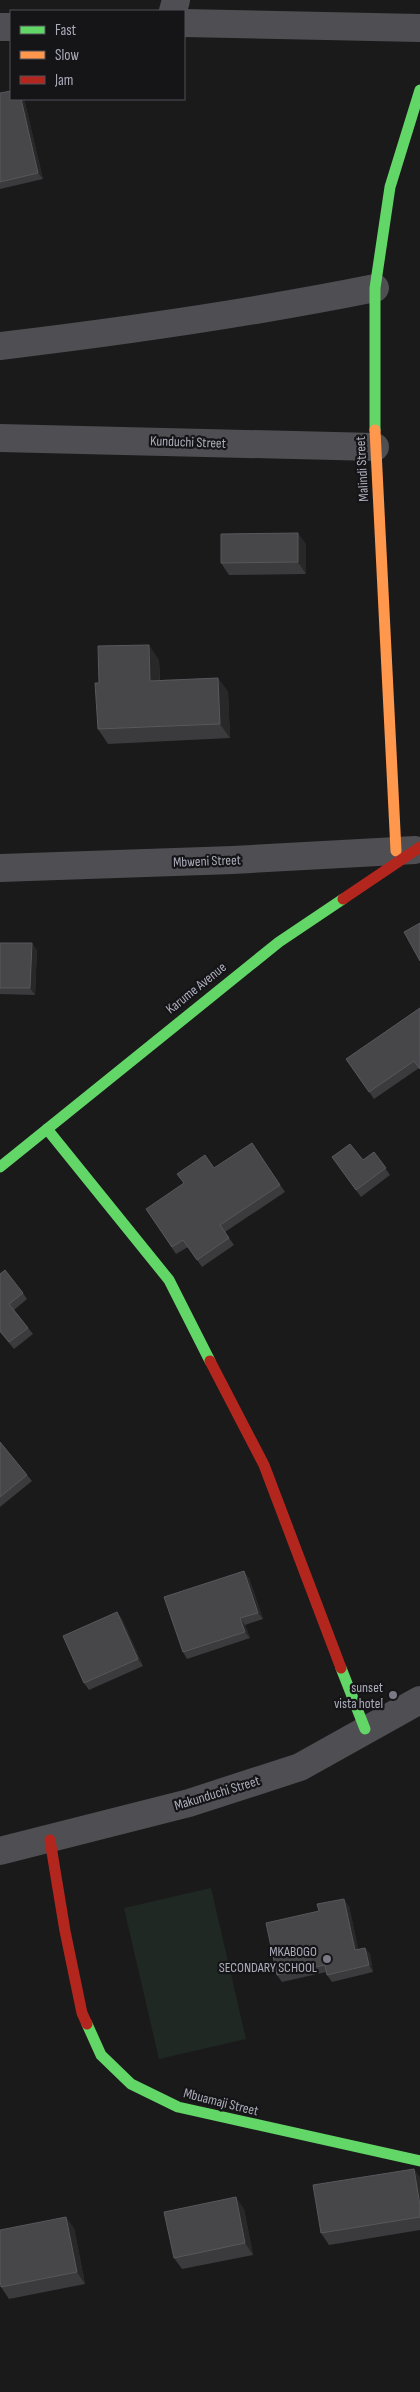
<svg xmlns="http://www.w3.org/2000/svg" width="420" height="2392" font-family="'Sofia Sans Condensed',sans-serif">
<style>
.green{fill:#202823}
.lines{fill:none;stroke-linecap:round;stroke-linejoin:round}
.street{stroke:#4f4f53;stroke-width:28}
.fast{stroke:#63d668;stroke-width:11}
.slow{stroke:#ff974d;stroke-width:11}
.jam{stroke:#b3261e;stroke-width:11}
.wall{fill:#3b3b3d}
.shaded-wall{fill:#282829}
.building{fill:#47474a;stroke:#57575c}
.poi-dot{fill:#797a83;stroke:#151417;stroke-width:2}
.labels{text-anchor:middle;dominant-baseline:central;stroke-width:4.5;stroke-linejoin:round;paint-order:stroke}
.street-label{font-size:14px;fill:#acadbb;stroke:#151417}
.poi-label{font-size:14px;fill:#acadbb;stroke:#151417;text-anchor:end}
</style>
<rect width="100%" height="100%" fill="#1a1a1b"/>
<path class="green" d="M211,1888L246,2039L159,2059L124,1908Z"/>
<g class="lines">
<g class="street">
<path d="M173,11L176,0"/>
<path d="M184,23L420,28"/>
<path d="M0,27H11"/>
<path d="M0,346C126,331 251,313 375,288"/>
<path d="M0,438L375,447"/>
<path d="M0,868L233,860L415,850"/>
<path d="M0,1851L189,1803L300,1767L420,1700"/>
</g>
<g class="fast">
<path d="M375,430V288L390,187L420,90"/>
<path d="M47,1129L169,1280L210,1361"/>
<path d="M0,1167L279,942L343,899"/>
<path d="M341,1668L365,1729"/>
<path d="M87,2024L101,2055L131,2084L178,2107L420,2161"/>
</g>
<path class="slow" d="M375,430L396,851"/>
<g class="jam">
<path d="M343,899L420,847"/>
<path d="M210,1361L264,1465L341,1668"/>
<path d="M50,1840L65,1931L82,2013L87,2024"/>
</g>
</g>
<g class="wall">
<path d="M0,93L11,99H24L43,179L0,189Z"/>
<path d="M306,544V574L229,575L221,563Z"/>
<path d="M159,660L160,680L218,678L228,692L230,738L108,744L98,729L99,683Z"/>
<path d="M0,943L37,950L35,995L0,994Z"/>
<path d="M420,1008L419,1068L374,1099L346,1059Z"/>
<path d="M252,1143L285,1192L225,1232L234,1245L202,1267L188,1247L176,1254L146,1209L214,1168Z"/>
<path d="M374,1152L390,1175L361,1197L332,1157L363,1160Z"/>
<path d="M0,1274L23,1293L27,1299L14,1310L33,1334L14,1349L0,1332Z"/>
<path d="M0,1442L32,1481L0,1507Z"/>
<path d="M249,1578L263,1619L245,1625L250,1638L187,1659L183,1652Z"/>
<path d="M117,1612L122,1619L143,1666L89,1690L84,1683Z"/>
<path d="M349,1906L358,1949L365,1948L370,1954L373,1972L332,1982L327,1975L326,1972L282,1982L277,1975Z"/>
<path d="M420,2177V2230L329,2245L321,2233Z"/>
<path d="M244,2209L253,2255L182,2269L174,2258Z"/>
<path d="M74,2228L85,2284L9,2299L1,2287Z"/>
</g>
<g class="shaded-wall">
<path d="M21,99H24L43,179L38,173Z"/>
<path d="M298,533L306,544V574L298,562Z"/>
<path d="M149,645L159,660L160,695L150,681Z"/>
<path d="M218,678L228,692L230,738L220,724Z"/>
<path d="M32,943L37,950L35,995L30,988Z"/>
<path d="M244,1571L249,1578L263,1619L258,1613Z"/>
<path d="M117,1612L122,1619L143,1666L138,1659Z"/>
<path d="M240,1618L245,1625L250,1638L245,1632Z"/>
<path d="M344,1899L349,1906L360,1956L355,1950Z"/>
<path d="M365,1948L370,1954L373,1972L369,1965Z"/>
<path d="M414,2169L420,2177V2205Z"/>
<path d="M236,2197L244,2209L253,2255L245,2243Z"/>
<path d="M66,2217L74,2228L85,2284L77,2272Z"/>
</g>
<g class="building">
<path d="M11,91V99H21L38,173L0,182V93Z"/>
<path d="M298,533V562L221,563V534Z"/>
<path d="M149,645L150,681L218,678L220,724L98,729L95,683H99L98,646Z"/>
<path d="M420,923V961L404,932Z"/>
<path d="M0,943H32L30,988H0Z"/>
<path d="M420,1008V1069L414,1061L369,1092L346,1059Z"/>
<path d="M252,1143L280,1185L220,1225L229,1238L197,1260L183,1240L172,1247L146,1209L184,1183L177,1174L205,1155L214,1168Z"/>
<path d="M350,1144L363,1160L374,1152L386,1168L356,1190L332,1157Z"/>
<path d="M5,1270L23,1293L9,1304L28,1328L9,1342L0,1331V1274Z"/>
<path d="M0,1442L27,1475L0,1497Z"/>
<path d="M244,1571L258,1613L240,1618L245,1632L183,1652L164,1597Z"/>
<path d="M117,1612L138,1659L84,1683L63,1636Z"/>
<path d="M344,1899L355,1950L365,1948L369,1965L327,1975L325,1965L277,1975L266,1923L319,1911L317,1904Z"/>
<path d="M414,2169L420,2205V2217L321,2233L313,2185Z"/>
<path d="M236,2197L245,2243L174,2258L164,2212Z"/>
<path d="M66,2217L77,2272L1,2287L0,2280V2230Z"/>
</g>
<g class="poi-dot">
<circle cx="393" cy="1695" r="5"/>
<circle cx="327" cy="1959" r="5"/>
</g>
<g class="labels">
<g class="street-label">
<text transform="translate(188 442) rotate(2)">Kunduchi Street</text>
<text transform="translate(362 469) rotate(-93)">Malindi Street</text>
<text transform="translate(207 861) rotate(-2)">Mbweni Street</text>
<text transform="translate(196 988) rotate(-39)">Karume Avenue</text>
<text transform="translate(217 1793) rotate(-17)">Makunduchi Street</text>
<text transform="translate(221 2102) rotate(14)">Mbuamaji Street</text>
</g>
<g class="poi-label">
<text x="383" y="1687">sunset<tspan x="383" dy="16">vista hotel</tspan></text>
<text x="317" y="1951">MKABOGO<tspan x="317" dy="16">SECONDARY SCHOOL</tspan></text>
</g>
</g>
<rect x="10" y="10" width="175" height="90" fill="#151417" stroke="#515159"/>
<rect x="20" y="26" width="25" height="8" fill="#63d668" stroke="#515159"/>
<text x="55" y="35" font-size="15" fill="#acadbb">Fast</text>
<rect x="20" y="51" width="25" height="8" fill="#ff974d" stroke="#515159"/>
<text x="55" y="60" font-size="15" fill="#acadbb">Slow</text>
<rect x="20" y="76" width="25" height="8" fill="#b3261e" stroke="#515159"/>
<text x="55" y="85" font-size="15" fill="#acadbb">Jam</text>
</svg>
